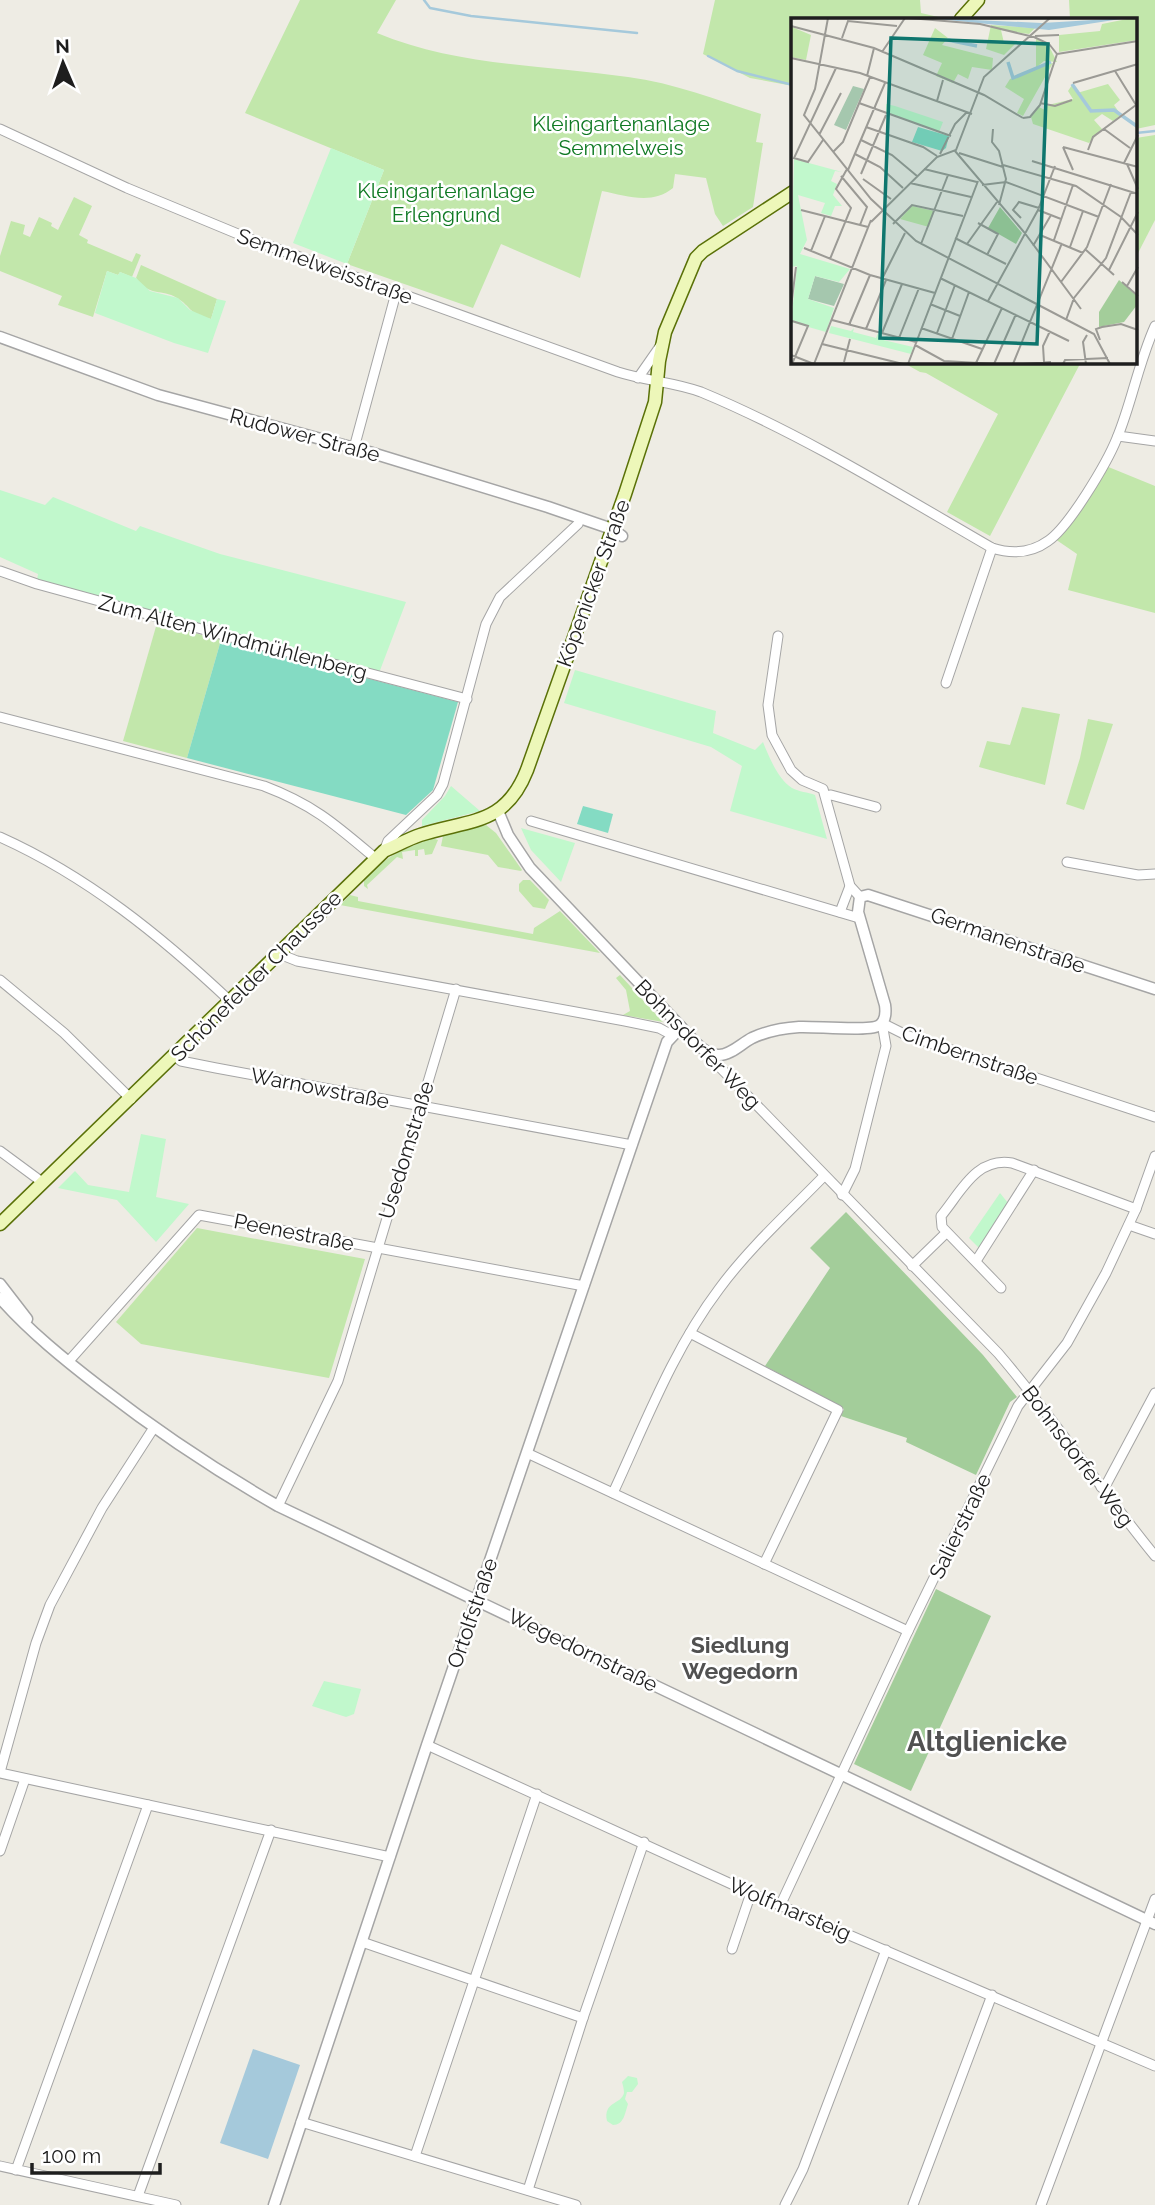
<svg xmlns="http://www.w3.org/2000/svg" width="1155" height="2205" font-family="Raleway,sans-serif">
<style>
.grass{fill:#c2e7ab}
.forest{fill:#a3cd9a}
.park{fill:#c1f8cc}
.pitch{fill:#84dbc3}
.water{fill:#a5c9db}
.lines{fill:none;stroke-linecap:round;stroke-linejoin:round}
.stream{stroke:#a5c9db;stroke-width:2.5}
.minor-casing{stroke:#a5a5a5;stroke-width:11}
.tertiary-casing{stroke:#a5a5a5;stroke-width:13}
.secondary-casing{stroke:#5a7108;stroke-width:15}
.minor{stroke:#fff;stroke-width:9}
.tertiary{stroke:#fff;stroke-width:10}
.secondary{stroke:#edf7b9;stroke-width:12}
.labels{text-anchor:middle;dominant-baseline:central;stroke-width:5;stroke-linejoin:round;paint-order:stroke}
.park-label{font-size:21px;fill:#0f7923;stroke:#fff}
.street-label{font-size:21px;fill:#1e1e1e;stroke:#fff}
.neighbourhood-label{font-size:23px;font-weight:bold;fill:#515151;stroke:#fff}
.district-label{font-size:28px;font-weight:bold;fill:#515151;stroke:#fff}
.inset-river{fill:none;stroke:#a5c9db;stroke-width:3.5}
.inset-road{fill:none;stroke:#9b9a95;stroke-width:2}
.view{fill:#0f766e;fill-opacity:0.15;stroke:#0f766e;stroke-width:3.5}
.inset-edge{fill:none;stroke:#1e1e1e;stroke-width:3.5}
</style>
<rect width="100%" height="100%" fill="#eeece4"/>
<g class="grass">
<path d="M300,0H396L377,33C456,66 543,65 628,77C674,83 717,100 761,114L756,142L763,143L753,207L723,226L715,214L706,178L675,174L673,188C652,205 627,196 602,191L580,278L501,244L473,308L347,264L384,170L245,113Z"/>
<path d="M715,0H920L921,13L947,19H793V86L750,78L703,54Z"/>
<path d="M1069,0H1155V125L1136,129V19H1070Z"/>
<path d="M1155,135V220L1136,257V138Z"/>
<path d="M74,197L92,206L79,235L88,240L87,243L132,262L136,253L141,255L132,277L120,272L118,275L107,271L93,317L58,305L62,296L0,271V256L11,221L25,225L23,234L30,237L39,217L52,223L51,226L58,230Z"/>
<path d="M141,265L217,299L211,319C188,314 192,307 177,298C161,288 151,298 136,278Z"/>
<path d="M902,362H1081L990,536L947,512L998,414L926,373L920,372Z"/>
<path d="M1106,466L1155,486V613L1068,590L1077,554L1055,539Z"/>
<path d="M157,623L221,640L187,758L123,741Z"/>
<path d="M1022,707L1060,714L1045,785L979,767L987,741L1010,745Z"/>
<path d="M1088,719L1113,724L1084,810L1066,804L1080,758Z"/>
<path d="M486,825L496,833L522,870L521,871L498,867L488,855L441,846L443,836Z"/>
<path d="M432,838L438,840L432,854L425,855L424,849L418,850V856H415V850L402,852L403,859L397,857L367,885L368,889L364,886V878C388,855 402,850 432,838Z"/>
<path d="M523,880H530L549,900L545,909L533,907L519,891V884Z"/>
<path d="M350,895L358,897V901L533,934L534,928L560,911L600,953L340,905Z"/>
<path d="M620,975L663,1022L623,1015L630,1011L626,990L616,978Z"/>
<path d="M197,1228L365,1259L329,1378L141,1344L116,1322Z"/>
</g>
<g class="forest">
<path d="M846,1212L983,1355L1017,1397L1010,1402L976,1475L906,1442L907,1438L841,1416L844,1409L765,1366L830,1268L810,1248Z"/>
<path d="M936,1589L991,1616L911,1791L854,1764Z"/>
</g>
<g class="park">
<path d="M331,148L384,170L347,264L293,243Z"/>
<path d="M107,271L118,275L120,272L136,278L150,291L178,298L190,310L211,319L217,299L226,301L208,353L174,343L95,313Z"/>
<path d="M0,490L45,505L53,497L136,531L140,526L220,554L406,602L379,673L37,580L38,574L0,557Z"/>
<path d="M575,670L716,711L713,733L755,750L763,742C769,757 778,779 792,788C799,792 808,792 815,795L827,839L730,811L742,766L711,747L564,703Z"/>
<path d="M451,786L480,811L422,826V820L445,796Z"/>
<path d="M521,828L575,843L561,882L531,850Z"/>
<path d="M141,1134L166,1139L156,1197L189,1204L156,1242L117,1200L58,1188L75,1171L88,1185L129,1192Z"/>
<path d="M1000,1193L1008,1203L979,1248L969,1238Z"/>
<path d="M324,1681L361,1689L354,1714L346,1717L312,1706Z"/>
<path d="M628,2076L637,2078L638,2084L632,2092H627L625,2099L628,2104C625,2113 624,2125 613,2125L607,2121C603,2101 621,2105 624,2093C624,2089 623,2086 622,2082Z"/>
</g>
<g class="pitch">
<path d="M221,640L458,702L433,790L406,815L187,758Z"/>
<path d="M583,806L613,814L608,833L577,824Z"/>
</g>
<path class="water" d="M253,2049L300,2065L268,2159L220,2143Z"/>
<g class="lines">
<g class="stream">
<path d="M424,0L430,8L471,16L637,33"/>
<path d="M708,56L737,71L793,85"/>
<path d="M1136,133L1155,131"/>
</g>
<g class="minor-casing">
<g id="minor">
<path d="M0,129L127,188L250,239L618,372C646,381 674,382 701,392C802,434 897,493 992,548C1011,554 1030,554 1048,541C1069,527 1107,463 1117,438C1132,402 1138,364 1155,326"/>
<path d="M638,378L661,345"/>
<path d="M1118,436L1155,441"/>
<path d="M354,448L396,293"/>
<path d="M0,571L37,584L238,639L467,699"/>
<path d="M778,636L768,705L772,735L791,770L802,780L823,789L850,886L860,897"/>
<path d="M946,683L992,548"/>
<path d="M0,717L264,786C314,805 336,825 375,858"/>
<path d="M826,796L831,795L876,807"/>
<path d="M531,821L859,918"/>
<path d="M0,837C87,876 161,936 230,1001"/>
<path d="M384,851L388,841L437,795L443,784L486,624L500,597L578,524L580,518"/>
<path d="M1067,862L1138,875L1155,874"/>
<path d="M840,912L850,886"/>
<path d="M280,951L287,957L297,961L625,1021L659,1028L672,1035"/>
<path d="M0,980L64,1033L131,1099"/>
<path d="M882,1023L906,1035L1155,1117"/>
<path d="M706,1053L998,1353C1054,1418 1101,1490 1155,1556"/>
<path d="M175,1056L181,1061L216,1068L632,1145"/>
<path d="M0,1151L42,1182"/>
<path d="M842,1195L855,1169L886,1046L882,1023"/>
<path d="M1129,1225L1155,1234"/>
<path d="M976,1261L1034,1170"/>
<path d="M912,1266L946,1233"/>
<path d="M1001,1288L942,1227L941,1216C961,1192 976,1157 1012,1163L1136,1209"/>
<path d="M690,1333L838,1410L764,1564"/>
<path d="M68,1362L199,1215L584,1286"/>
<path d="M527,1453L908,1631"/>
<path d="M1101,1487L1107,1483L1155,1393"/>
<path d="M613,1493C645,1424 673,1350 719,1289C749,1248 789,1212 824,1176"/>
<path d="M278,1506L338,1381L456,989"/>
<path d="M427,1745L751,1893L1155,2066"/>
<path d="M0,1772L36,1643L50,1605L102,1508L153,1429"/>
<path d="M0,1773L390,1857"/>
<path d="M0,1851L25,1779"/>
<path d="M780,1906L908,1631L1018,1406L1067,1343L1106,1273L1136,1209L1155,1156"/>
<path d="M362,1942L583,2018"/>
<path d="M732,1949L751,1893"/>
<path d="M301,2122L576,2205"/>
<path d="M415,2156L537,1794"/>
<path d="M0,2166L176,2205"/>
<path d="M16,2170L148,1805"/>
<path d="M528,2190L583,2018L644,1842"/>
<path d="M138,2196L271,1830"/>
<path d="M785,2205L803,2169L886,1950"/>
<path d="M913,2205L992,1995"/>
<path d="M1041,2205L1155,1899"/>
</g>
</g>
<g class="tertiary-casing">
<g id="tertiary">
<path d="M0,337L158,395L369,452L548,507L612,529L622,536"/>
<path d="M498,811L508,835L530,868L681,1027C691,1037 703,1055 719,1055C731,1055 742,1043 752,1038C767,1031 784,1028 799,1027C814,1026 871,1032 880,1025C886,1020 886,1012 885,1005L858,912L860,897L868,895L1155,989"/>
<path d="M0,1284L27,1319"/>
<path d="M0,1298C29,1331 65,1360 100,1387C157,1431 215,1470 278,1506L1155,1924"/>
<path d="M274,2205L427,1745L667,1042L681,1027"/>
</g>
</g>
<g class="secondary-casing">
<g id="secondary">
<path d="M961,19L978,0"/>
<path d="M0,1224L384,851C396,846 408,839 420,835C470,819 505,826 527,770L625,494L655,402L659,361L665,332L696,258L703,251L793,192"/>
</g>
</g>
<use href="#minor" class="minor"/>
<use href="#tertiary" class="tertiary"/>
<use href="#secondary" class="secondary"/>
</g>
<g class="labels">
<g class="park-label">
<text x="621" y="123">Kleingartenanlage<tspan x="621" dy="24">Semmelweis</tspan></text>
<text x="446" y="190">Kleingartenanlage<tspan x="446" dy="24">Erlengrund</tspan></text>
</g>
<g class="street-label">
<text transform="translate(325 266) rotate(20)">Semmelweisstraße</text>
<text transform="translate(305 435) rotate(15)">Rudower Straße</text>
<text transform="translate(593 583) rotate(-70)">Köpenicker Straße</text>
<text transform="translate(233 637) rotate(15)">Zum Alten Windmühlenberg</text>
<text transform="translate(1008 940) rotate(19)">Germanenstraße</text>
<text transform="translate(256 976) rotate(-45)">Schönefelder Chaussee</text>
<text transform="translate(698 1044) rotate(46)">Bohnsdorfer Weg</text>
<text transform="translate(970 1055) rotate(19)">Cimbernstraße</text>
<text transform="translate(320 1088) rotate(11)">Warnowstraße</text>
<text transform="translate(406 1150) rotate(-73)">Usedomstraße</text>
<text transform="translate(294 1232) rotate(11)">Peenestraße</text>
<text transform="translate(1078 1456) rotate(53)">Bohnsdorfer Weg</text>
<text transform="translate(960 1526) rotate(-64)">Salierstraße</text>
<text transform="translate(472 1613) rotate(-71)">Ortolfstraße</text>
<text transform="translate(583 1650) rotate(26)">Wegedornstraße</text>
<text transform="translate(790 1909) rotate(23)">Wolfmarsteig</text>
</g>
<g class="neighbourhood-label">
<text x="740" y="1644">Siedlung<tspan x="740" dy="26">Wegedorn</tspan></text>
</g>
<g class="district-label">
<text x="987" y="1741">Altglienicke</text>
</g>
</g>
<g transform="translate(791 18)">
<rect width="346" height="346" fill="#eeece4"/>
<path d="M341,0H346V22L268,34V17L309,13L311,6ZM200,7L244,10L238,16L210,12L213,25H225L213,37L195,31ZM1,9L20,17L15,42L0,39ZM144,10L157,20L151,27L202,40L201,52L181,49L177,61L167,56L162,65L145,58L151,45L132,37ZM245,21L257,26L266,44L253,43L247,48L262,45L232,98L226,95L233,81L214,69L219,61L245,51ZM317,66L329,82L323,87L330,97L322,103L311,96L303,102L311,111L298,125L242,106L240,99L248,89L254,92L257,87L282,81L277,73L281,67L286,75ZM121,188L143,193L138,209L109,201Z" fill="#c2e7ab"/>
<path d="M209,189L231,215L225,226L197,210ZM328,262L346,278V287L333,304L308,309V294Z" fill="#a3cd9a"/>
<path d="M62,68L73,71L55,112L43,107ZM24,258L53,266L43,288L17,281Z" fill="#a5c7ae"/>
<path d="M95,86L104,88L152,104L148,114L95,95ZM3,141L51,154L44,153L40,163L46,166L42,177L51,188H44L40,198L30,195L34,185L7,177L16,222L9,236L59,251L48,264L24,258L17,281L43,290L35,314L0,304L6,248L0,249ZM40,308L60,313L63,310L62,314L85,320L87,315L88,321L122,329L120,336L38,315Z" fill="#c1f8cc"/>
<path d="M127,109L158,118L155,130L151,133L121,124Z" fill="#84dbc3"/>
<path d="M136,0L251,5L336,0L258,12Z" fill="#a5c9db"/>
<path class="inset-river" d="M157,22L186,28M217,44L222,60L260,44M281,66L300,93L323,92L347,109"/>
<path class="inset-road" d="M37,0L24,71L13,97L80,181L125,223L303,316L319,346M118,0L189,6L243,19L258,26L266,36M0,8L83,30L193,77L232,100M244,18L268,17M51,20L57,3L106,8M91,34L114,0M266,36L347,23M0,40L69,55L181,96M324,53L345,87M76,58L83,30M282,65L347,46M146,83L152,62M68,85L160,118M249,85L264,88L281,82M232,100L239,99L249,87L266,36M75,109L132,129L146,138M202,111L201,124L208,133L215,161L208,187M313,111L339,130M28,117L50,75M32,122L17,144L3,140L45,50M70,122L101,137L126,158M272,129L347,149M272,129L282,152M297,132L302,119L345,87M164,133L233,214L290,291M42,134L52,124L79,59M168,135L212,149M64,136L89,149L112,170M149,136L164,106L176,94M241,143L347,176M333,145L347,117M336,146L347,171M212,147L285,168L330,199L347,217M133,151L186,164M57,152L94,65M70,156L95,97M50,158L76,189L69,207M72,161L100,181M119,165L180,179M191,167L215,164L308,199M10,192L77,209M247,192L270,201M230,200L222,192L228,184L248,190M80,204L146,139L165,132L193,59L259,0M187,205L207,216L196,237M102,206L121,187L172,198M249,217L292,235M164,220L215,246M263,222L282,167M130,226L157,157M176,226L206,184M242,228L260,197M279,229L292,193M13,230L79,257L144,275M295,232L323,257M20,233L34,198M39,241L60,190L45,171L56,151M318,252L347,194M149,260L278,323M91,261L114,215M270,264L296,229L320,166M331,264L347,278M336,268L347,249M197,283L247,192L264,148M139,286L169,298M0,289L5,249M41,302L125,324M275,302L283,280L315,240L340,174M1,303L17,308L1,346M58,307L79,257M130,310L191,331M75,311L95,262M91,315L111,266M146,315L164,267M108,320L128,270M161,321L178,274M309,322L305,311L311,309L330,306L347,312M31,326L112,346M124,327L153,343L205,346M0,337L23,346M53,344L59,321M253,344L252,328L259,313M185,345L211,290M23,346L80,202M117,346L187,163M203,346L225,296M222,346L271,225M232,346L260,344M272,346L274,342L317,340M295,346L292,324L296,317"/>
<path class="view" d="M100,20L257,26L246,326L89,320Z"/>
<rect width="346" height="346" class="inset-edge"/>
</g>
<g transform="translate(63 63) rotate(358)" stroke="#ffffff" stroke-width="5" paint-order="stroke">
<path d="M0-5L12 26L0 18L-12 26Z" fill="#1e1e1e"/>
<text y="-10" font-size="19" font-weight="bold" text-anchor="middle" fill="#1e1e1e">N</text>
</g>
<path d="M32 2163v10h128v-10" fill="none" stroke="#1e1e1e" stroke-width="3.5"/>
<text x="42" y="2163" font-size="21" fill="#1e1e1e" stroke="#ffffff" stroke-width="5" paint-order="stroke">100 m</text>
</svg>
